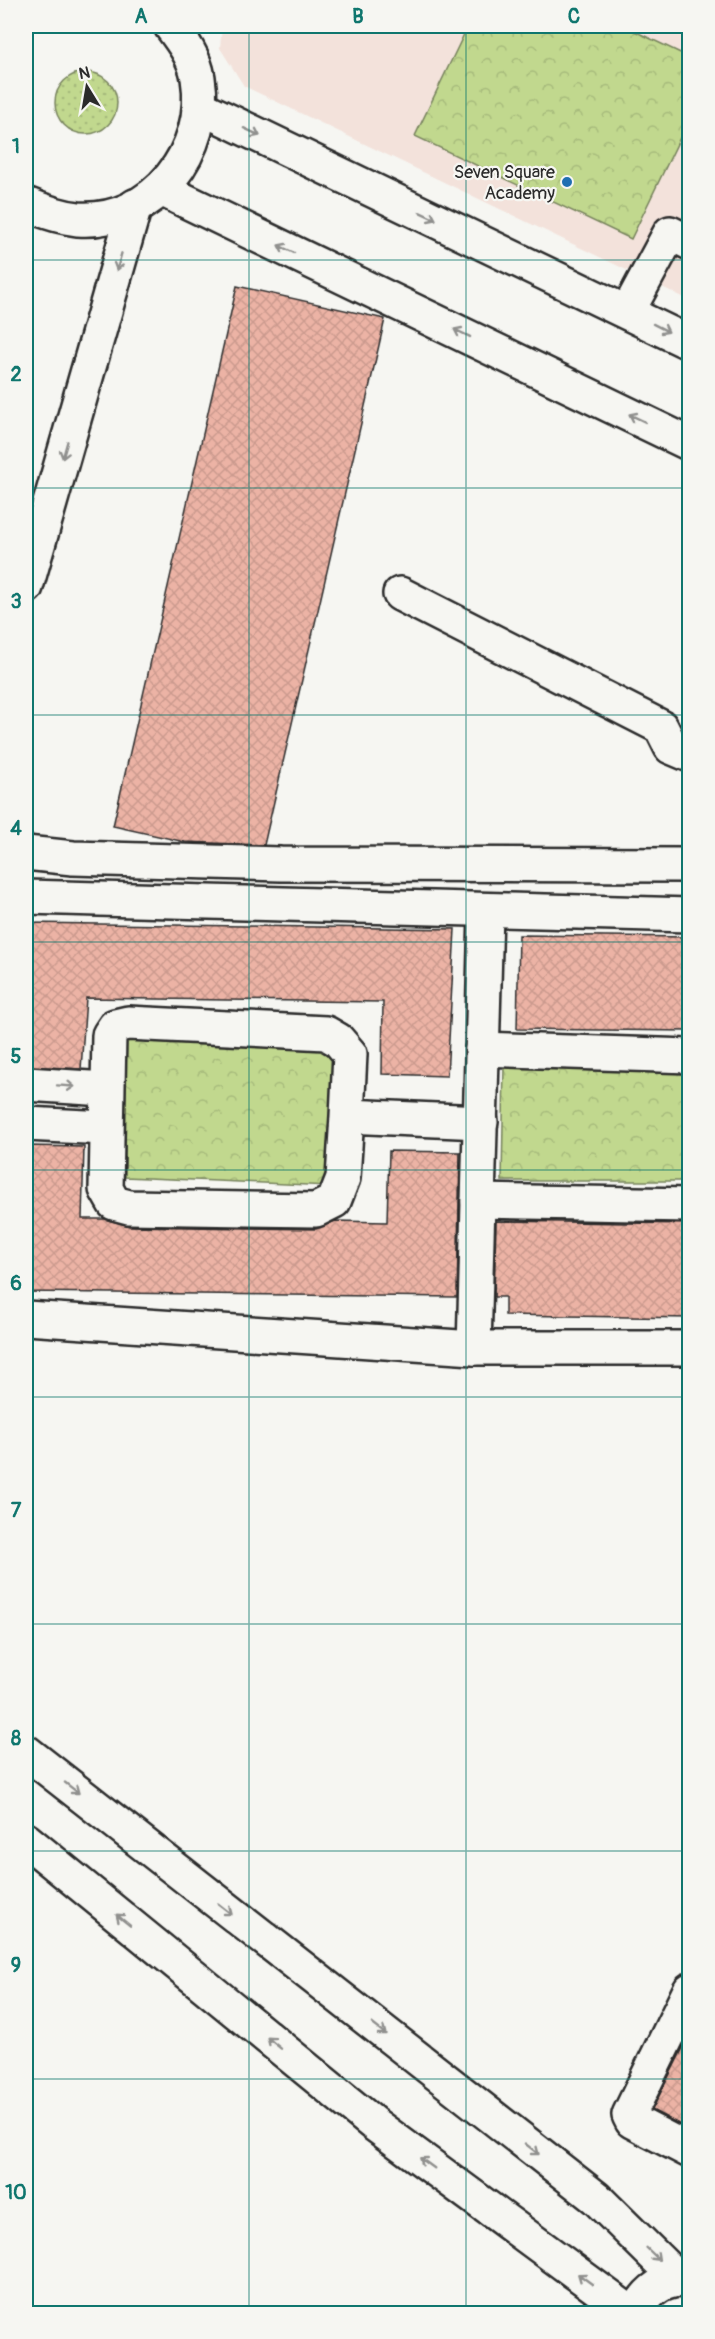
<svg xmlns="http://www.w3.org/2000/svg" width="715" height="2339" font-family="Pangolin,sans-serif">
<style>
.built{fill:#f3e2db}
.grass{fill:url(#grass-dots);stroke:#76825c;stroke-width:1.5}
.park{fill:url(#park-crowns);stroke:#76825c;stroke-width:1.5}
.building{fill:url(#building-cross-hatch);stroke:#2b2b2b;stroke-width:1.5}
.lines{fill:none;stroke-linecap:round;stroke-linejoin:round}
.minor-casing{stroke:#2b2b2b;stroke-width:38}
.minor{stroke:#f6f6f2;stroke-width:33}
.oneway{stroke:#90908e}
.grid{fill:none;stroke:#0f766e;stroke-width:1.5;stroke-opacity:0.55}
.poi-dot{fill:#1f6fb2;stroke:#f6f6f2;stroke-width:2}
.labels{text-anchor:middle;dominant-baseline:central;stroke-width:4.5;stroke-linejoin:round;paint-order:stroke}
.poi-label{font-size:18px;fill:#2b2b2b;stroke:#f6f6f2;text-anchor:end}
.neatline{fill:none;stroke:#0f766e;stroke-width:2}
.grid-label{font-size:20px;text-anchor:middle;font-weight:bold;fill:#0f766e}
</style>
<defs>
<pattern id="grass-dots" width="8" height="8" patternUnits="userSpaceOnUse" patternTransform="scale(1.5)"><rect width="8" height="8" fill="#c1d88e"/><path d="M2 2h.1M6 6h.1" fill="none" stroke="#a6ba7b" stroke-width="1.8" stroke-linecap="round"/></pattern>
<pattern id="park-crowns" width="20" height="18" patternUnits="userSpaceOnUse" patternTransform="scale(1.5)"><rect width="20" height="18" fill="#c1d88e"/><path d="M2 6a3 3 0 1 1 6 0M12 15a3 3 0 1 1 6 0" fill="none" stroke="#a6ba7b"/></pattern>
<pattern id="building-cross-hatch" width="8" height="8" patternUnits="userSpaceOnUse" patternTransform="scale(1.5)"><rect width="8" height="8" fill="#ecb3a5"/><path d="M0 0l8 8M0 8l8-8" fill="none" stroke="#cb9a8e"/></pattern>
</defs>
<rect width="100%" height="100%" fill="#f6f6f2"/>
<filter id="ink" filterUnits="userSpaceOnUse"><feTurbulence type="fractalNoise" baseFrequency=".0167" numOctaves="2"/><feDisplacementMap in="SourceGraphic" scale="12" xChannelSelector="R" yChannelSelector="G"/><feConvolveMatrix kernelMatrix="1 2 1 2 8 2 1 2 1" color-interpolation-filters="sRGB"/></filter>
<g filter="url(#ink)">
<path class="built" d="M222,26H689V300L244,86L220,48Z"/>
<circle class="grass" cx="86" cy="103" r="31"/>
<g class="park">
<path d="M468,26H624L689,57V119L631,239L415,136Z"/>
<path d="M126,1041L337,1047L330,1186L125,1177Z"/>
<path d="M504,1065L689,1072V1181H502Z"/>
</g>
<g class="building">
<path d="M237,286L385,319L264,845L185,842L113,826Z"/>
<path d="M26,923L455,929L447,1076L382,1074L383,1002L86,998L81,1069L26,1066Z"/>
<path d="M519,935L690,937V1031L517,1029Z"/>
<path d="M26,1146L84,1147L82,1219H105L129,1226L316,1229L335,1221L387,1222L389,1151L460,1152L457,1297L26,1292Z"/>
<path d="M496,1221L690,1224V1318L505,1315V1297H494Z"/>
<path d="M690,2034V2130L652,2110Z"/>
</g>
<g class="lines">
<g class="minor-casing">
<g id="minor">
<path d="M200,107L690,343"/>
<path d="M161,189L690,444"/>
<path d="M26,204C43,211 59,217 78,219C154,224 210,149 198,78C195,58 183,42 171,26"/>
<path d="M628,311L670,233L690,243"/>
<path d="M26,587L135,206"/>
<path d="M400,594L661,727L671,747L690,755"/>
<path d="M26,853L73,858L281,864L690,865"/>
<path d="M26,897L690,915"/>
<path d="M482,1049L690,1056"/>
<path d="M26,1084L106,1089"/>
<path d="M347,1116L343,1178L334,1201L316,1210L129,1207L114,1203L106,1189L109,1035L115,1026L128,1023L326,1033L338,1040L350,1054L347,1116L481,1122"/>
<path d="M26,1124L106,1128"/>
<path d="M478,1201L690,1205"/>
<path d="M26,1318L474,1348H690"/>
<path d="M474,1348L486,912"/>
<path d="M26,1752L596,2198L679,2280"/>
<path d="M26,1840L374,2124L632,2314"/>
<path d="M690,1990L629,2115L632,2121L690,2151"/>
<path d="M636,2314C646,2291 664,2277 690,2281"/>
</g>
</g>
<use href="#minor" class="minor"/>
</g>
<defs><path id="oneway-shaft" d="M-6 0H5M1.5-3L5.5 0L1.5 3" fill="none" stroke-width="1.6" stroke-linecap="round" stroke-linejoin="round" transform="scale(1.5)"/></defs>
<g class="oneway">
<use href="#oneway-shaft" transform="translate(252 132) rotate(25)"/>
<use href="#oneway-shaft" transform="translate(428 216) rotate(25)"/>
<use href="#oneway-shaft" transform="translate(286 249) rotate(-154)"/>
<use href="#oneway-shaft" transform="translate(119 262) rotate(106)"/>
<use href="#oneway-shaft" transform="translate(661 328) rotate(27)"/>
<use href="#oneway-shaft" transform="translate(462 333) rotate(-154)"/>
<use href="#oneway-shaft" transform="translate(637 418) rotate(-154)"/>
<use href="#oneway-shaft" transform="translate(65 450) rotate(106)"/>
<use href="#oneway-shaft" transform="translate(66 1086) rotate(4)"/>
<use href="#oneway-shaft" transform="translate(72 1788) rotate(38)"/>
<use href="#oneway-shaft" transform="translate(225 1909) rotate(38)"/>
<use href="#oneway-shaft" transform="translate(123 1920) rotate(-141)"/>
<use href="#oneway-shaft" transform="translate(379 2029) rotate(38)"/>
<use href="#oneway-shaft" transform="translate(274 2043) rotate(-141)"/>
<use href="#oneway-shaft" transform="translate(532 2149) rotate(38)"/>
<use href="#oneway-shaft" transform="translate(427 2163) rotate(-144)"/>
<use href="#oneway-shaft" transform="translate(653 2254) rotate(44)"/>
<use href="#oneway-shaft" transform="translate(585 2279) rotate(-144)"/>
</g>
</g>
<path class="grid" d="M249,26V2314M466,26V2314M26,260H690M26,488H690M26,715H690M26,942H690M26,1170H690M26,1397H690M26,1624H690M26,1851H690M26,2079H690"/>
<circle class="poi-dot" cx="567" cy="182" r="6"/>
<g class="labels">
<g class="poi-label">
<text x="555" y="172">Seven Square<tspan x="555" dy="21">Academy</tspan></text>
</g>
</g>
<rect width="715" height="2339" fill="none" stroke="#f6f6f2" stroke-width="66"/>
<g transform="translate(87 87) rotate(349)" stroke="#f6f6f2" stroke-width="4.5" paint-order="stroke">
<path d="M0-4.5L10 22L0 15L-10 22Z" fill="#2b2b2b"/>
<text y="-9" font-size="16" font-weight="bold" text-anchor="middle" fill="#2b2b2b">N</text>
</g>
<rect x="33" y="33" width="649" height="2273" class="neatline"/>
<g class="grid-label">
<text x="141" y="23">A</text>
<text x="358" y="23">B</text>
<text x="574" y="23">C</text>
<text x="16" y="153">1</text>
<text x="16" y="381">2</text>
<text x="16" y="608">3</text>
<text x="16" y="835">4</text>
<text x="16" y="1063">5</text>
<text x="16" y="1290">6</text>
<text x="16" y="1517">7</text>
<text x="16" y="1745">8</text>
<text x="16" y="1972">9</text>
<text x="16" y="2199">10</text>
</g>
</svg>
